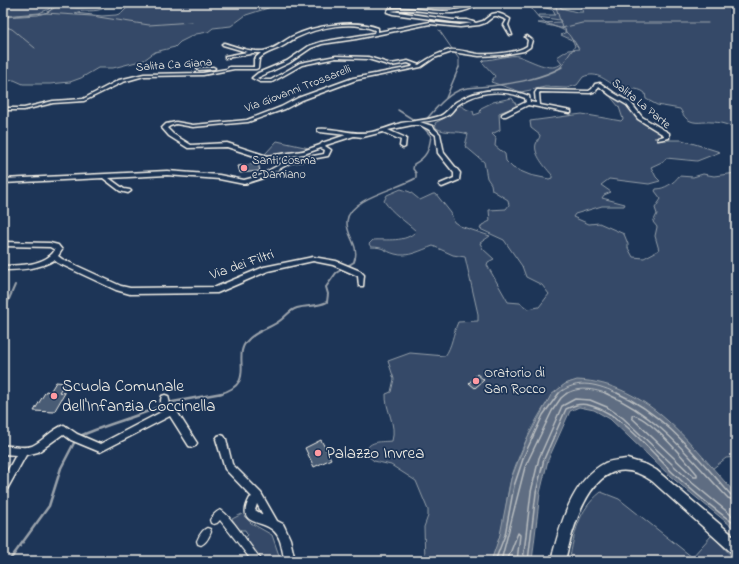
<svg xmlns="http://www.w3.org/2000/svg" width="739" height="564" font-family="'Indie Flower',sans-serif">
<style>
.green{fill:#354a67;stroke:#949ea8}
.water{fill:#5e6d82;stroke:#9aa2ab}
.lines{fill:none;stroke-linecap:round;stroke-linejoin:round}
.shore-far1{stroke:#b8bcbf;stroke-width:1}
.shore{stroke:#b8bcbf;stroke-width:1.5}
.stream-far3{stroke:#9aa2ab;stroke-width:1}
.stream-far2{stroke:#9aa2ab;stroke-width:1.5}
.stream-far1{stroke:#9aa2ab;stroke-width:2}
.stream{stroke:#9aa2ab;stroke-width:2.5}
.building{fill:#485b74;stroke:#f4f1e8}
.pedestrian-casing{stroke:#f4f1e8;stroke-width:2.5}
.minor-casing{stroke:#f4f1e8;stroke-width:3}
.tertiary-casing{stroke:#f4f1e8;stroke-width:3}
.pedestrian{fill:#1d3557;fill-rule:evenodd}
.minor{fill:#1d3557;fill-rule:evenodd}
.tertiary{fill:#1d3557;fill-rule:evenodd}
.poi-dot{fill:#ff9aa2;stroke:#1d3557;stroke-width:1.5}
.labels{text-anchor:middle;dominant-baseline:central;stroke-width:3.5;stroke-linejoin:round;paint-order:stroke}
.far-street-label{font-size:12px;fill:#f4f1e8;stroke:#1d3557}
.far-poi-label{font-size:12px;fill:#f4f1e8;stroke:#1d3557;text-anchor:start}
.street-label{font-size:14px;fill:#f4f1e8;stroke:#1d3557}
.poi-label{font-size:14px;fill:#f4f1e8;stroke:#1d3557;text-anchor:start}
.near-poi-label{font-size:17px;fill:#f4f1e8;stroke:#1d3557;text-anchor:start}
</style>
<rect width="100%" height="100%" fill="#1d3557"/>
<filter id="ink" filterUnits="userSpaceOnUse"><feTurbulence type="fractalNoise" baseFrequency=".025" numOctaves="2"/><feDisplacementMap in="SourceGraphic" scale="8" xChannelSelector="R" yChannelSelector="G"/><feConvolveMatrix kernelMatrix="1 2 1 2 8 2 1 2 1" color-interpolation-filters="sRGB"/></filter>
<g filter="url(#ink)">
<g class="green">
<path d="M3,3H54L51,4L49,9L39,13L3,16Z"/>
<path d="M110,3H275L268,8L246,15L231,26L213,28L208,32L196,34L180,42L175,47L155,52L144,60L113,68H98L81,78L70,82L50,84H23L14,80L3,82V17L38,15L48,12L57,6L78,8L100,7L104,8C95,13 84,9 75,13L102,16L116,15L122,13L127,8L124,5Z"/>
<path d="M545,3H559L561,8L577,12H583L580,6L582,3H736V128C728,125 720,122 712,122C703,121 695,125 687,119C683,116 683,113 680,109L657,105L646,99L645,93C637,86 627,91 618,87C606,82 598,70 583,77L577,85L567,88L545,87L521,92L491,82L495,76L482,62L484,60C493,60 512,54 518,56C529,59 552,74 562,63L557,57L568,50L579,49L574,41L561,35L566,32L565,29L538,23L561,22L560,20L538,17V15H555L553,10L539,6Z"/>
<path d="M605,90C626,104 645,120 665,136L654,138L662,140H682L720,152L697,161L666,158L664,161L651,167L656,177L660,181L649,184L609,179L601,185L611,192L604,195L602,198L625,204L624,206H602L575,214L573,217L589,224L599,223L624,234L628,244V248L633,257L644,258L659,250L655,236L657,227L653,222L657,214L655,208L661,199L655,191L656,189C664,189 674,183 679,176L693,177L703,174L714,176L736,173V457L726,458L712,469C679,430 648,394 595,384C585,381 576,379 566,384C544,394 518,455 511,479C506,497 506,517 500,535C498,544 494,553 491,561H425L424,527L428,516V510L416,481L391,465L374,461L366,454C366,440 382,442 392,441C397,424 385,410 386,394L391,392L394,379L388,361L410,353L445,356C452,347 453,333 458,322L478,321V314L465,257L453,255L433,246C421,250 408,258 395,254C384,251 385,247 371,247L369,244L373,240C386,239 406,243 416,231C405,221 392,213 384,201L387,195L401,189L410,192L420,200L433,194H436L451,213L454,222L460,226L490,236L480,243L483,249L494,259L488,262L487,265L508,302L520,303L528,309L539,307L549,294L542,285L526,277L522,266L504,240L480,229L482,225L490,221L489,210L506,209L509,205L508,200L492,190L491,184L487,178L484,162L465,146L468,134C457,130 446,134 436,128L435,123L450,115L459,105L468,110L473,111L474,115L480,113L481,108L493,102L512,98L517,106L499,113L500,130L492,134L496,138L495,146L505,154L506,161L513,168L530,175L549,179L552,178V175C546,168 533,154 536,144C537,141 540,138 540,135L531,128L530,121L582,114L621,121L623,119L619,107Z"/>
<path d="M277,141L309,148L278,156L265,154Z"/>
<path d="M601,492L619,499L692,557L712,535L736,561H569C575,533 577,511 601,492Z"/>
<path d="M242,514L251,523L272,535L281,561H261L243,539L248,535L245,530H240L232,519Z"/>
</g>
<path class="water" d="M577,380C650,383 691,446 736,494V530L670,476L610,419L594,410L579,407L570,411L548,460L540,493L532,561H491L500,535L511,479L526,441L551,395L565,384Z"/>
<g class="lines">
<g class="shore-far1">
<path d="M558,394C577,377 599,385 619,394"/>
<path d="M566,394C578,386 594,389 608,394"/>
</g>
<g class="shore">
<path d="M605,393C659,416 689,457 728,498L736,501"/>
<path d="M617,393C665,414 697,457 731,495L736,496"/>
<path d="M632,415C648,415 686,461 697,474V477H694L632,418Z"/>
<path d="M495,561L505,535L514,486L524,456L543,415L559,393"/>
<path d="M501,561L525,467L552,411L561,398L567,393"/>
<path d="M507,561L518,533L520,535L517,561"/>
<path d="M523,561L531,492L539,458L562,406L575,399L590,400L607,407L623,418L690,481L736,519"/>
<path d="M528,561L536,493L544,459L566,409C575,405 582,402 592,406C623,415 650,451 672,472C692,491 714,509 736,525"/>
</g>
<g class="stream-far3">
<path d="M528,3C532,9 536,16 542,20C558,31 567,25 575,46L560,68"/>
<path d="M555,3L562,28L582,23H708"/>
<path d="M615,3H619"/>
<path d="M45,13L92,16L149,25L192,22"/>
<path d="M3,17L45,13L51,10L52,6L57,3"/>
<path d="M3,26L12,29L35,48"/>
<path d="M439,30L459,59V68"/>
</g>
<g class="stream-far2">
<path d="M446,98L459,67"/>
<path d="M398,110L417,122"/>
<path d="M421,125C433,113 445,94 463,89C471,87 482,87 491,86C515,83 541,79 562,67"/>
<path d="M355,259C359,244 346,236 347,221C349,198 398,189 416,178V173L413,169L414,164C427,157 429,150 431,136L421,125"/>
</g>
<g class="stream-far1">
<path d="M3,313L15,285"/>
<path d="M219,394C259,383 230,357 248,340C257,330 272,328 282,319C287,315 290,310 297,308C307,305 317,307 327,302L328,294L326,287L336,273L354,262L355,258"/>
</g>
<g class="stream">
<path d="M167,403L222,393"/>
<path d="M78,437C106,424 135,418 163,405"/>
<path d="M9,561L49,506L61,468L75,441"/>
</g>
</g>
<g class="building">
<path d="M258,163L260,171L240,173L238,166Z"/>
<path d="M477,374L484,380L475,388L469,383Z"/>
<path d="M56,382L65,383L59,392L65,393L54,412L34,411L46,391L50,392Z"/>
<path d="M321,440L331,459L314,467L305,448Z"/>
</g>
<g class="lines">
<g class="pedestrian-casing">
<g id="pedestrian">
<path d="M220,510C230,514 251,548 260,558L261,561H252L220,520L217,523L214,524L211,523L210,520C212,516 216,512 220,510Z"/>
<path d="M207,528L210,529L211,532C209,537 206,543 201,545L198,544L197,541C199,536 202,530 207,528Z"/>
</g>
</g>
<g class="minor-casing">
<g id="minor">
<path d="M422,3H465L463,4H424Z"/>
<path d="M476,3H480C452,24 421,5 391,11L453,20H467L476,23L483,21L492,14L497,13L503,15L510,19L508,25L512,35H510L504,25L507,20L497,16H494L485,23L479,25L460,27L430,24L356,39L322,44L311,48L289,63L257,78L261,80H271L300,63L336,56L368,57L391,64L408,61L419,65C429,58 438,53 450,50C459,49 469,53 478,54C491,55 517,53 527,46L528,40L525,37L527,36L532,40L530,47L524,51L502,55L479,56L452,52L434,58L421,67L356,80L302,100L285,109L248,122L193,127L176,124L170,126L167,128L173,134L191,145L227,143L267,156L303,151L320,145L322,143L346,135L320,132L318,131V129C336,127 352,136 372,132C382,130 391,126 401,123C413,121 429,120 440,116C447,113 450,106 456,102C479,88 504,87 529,96L530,102L536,103L535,93L537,90L589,91L592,89L595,84L600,83L614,93L631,103L642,117L669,133V138L658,140V138L664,136V135L638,119L627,105L610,95L599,86L596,91L590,93L540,92L539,93L540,105L571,111V113H569L528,105L506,116H502V114L526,102L525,98C502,89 479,91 459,104C454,107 452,113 448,115C440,120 429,121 420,122L432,126L440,134L444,153L460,173L459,180L442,187L439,185L440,184L454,178V173L438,153L436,135L428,129L420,125H412L388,130L406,138L405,147L403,148L400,146L401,140L383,132L363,137L354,136L326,145L325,146L331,150L328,156L290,163L263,178L244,184L219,179L167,175L109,178L124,189L130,190L131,191L128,193L120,191L103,178L3,183V179L167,171L219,175L244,180L259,176L286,161L324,154L325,150L321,148L304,154L267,160L227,147L188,148L169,136L162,128L166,124L176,122L193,125L247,120L281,107L298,98L353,78L412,67L413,65L408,63L391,66L368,59L336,58L302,65L272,82H260L252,78L258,73L287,61L309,46L321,42L374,33L375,30C351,20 319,27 296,38C291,40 287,44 283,46C275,51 265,52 259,59L258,68L256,69H234L203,75L144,76L123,82L84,101L53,103L24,110H3V108H24L53,101L83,99L119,80L144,74L203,73L227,69L229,67H254V59L261,53H252L250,54L225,58V56H226L247,52L223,45L222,44L224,43C237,47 249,52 263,51C274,50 282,42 291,37C313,25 355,19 378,28V32L430,22L460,25L472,23L453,22L393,14L387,12L389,9C419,5 448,19 476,3Z"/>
<path d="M213,67L215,68L214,69L199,70L197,69L199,68Z"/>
<path d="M3,242L50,243L58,245L62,250L58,256L62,259L121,286L130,288L216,287L264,267L313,257L336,261L360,271L364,275L363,286H359L358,276L356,275L333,265L313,261L268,271L217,293L130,294L116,290L58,263L54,260C40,269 20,270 3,270V266C20,265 45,266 55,250L50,247L3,246Z"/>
<path d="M165,395L168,396L170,404L174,407L195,440L197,443L195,446L192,447L189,446L170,416L100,452L71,440L63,434L38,452L26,455L6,491L3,493V479L16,455L3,454V446C12,445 23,449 32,446C43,441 51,430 64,425L77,434L100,444L165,410C161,407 160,401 162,396Z"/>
<path d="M221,435L224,436L226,439L232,464L261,493L277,521L283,524L285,528L290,539L295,561H285C282,552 282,538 274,531C262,519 235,526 250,498L252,497L225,469L216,439L218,436ZM257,504L263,515L255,510Z"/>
</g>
</g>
<g class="tertiary-casing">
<path id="tertiary" d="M627,459L647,465L656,470L736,538V554L731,552L652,481C596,442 574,521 565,561H551C560,526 571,481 605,463C612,460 620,460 627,459Z"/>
</g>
<use href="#pedestrian" class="pedestrian"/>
<use href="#minor" class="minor"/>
<use href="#tertiary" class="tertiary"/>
</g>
</g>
<g class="poi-dot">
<circle cx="244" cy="168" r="4"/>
<circle cx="476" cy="381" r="4"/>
<circle cx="54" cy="396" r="4"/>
<circle cx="318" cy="453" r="4"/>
</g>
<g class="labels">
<g class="far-street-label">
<text transform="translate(174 65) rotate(-4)">Salita Ca Giana</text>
<text transform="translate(298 89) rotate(-21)">Via Giovanni Trossarelli</text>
<text transform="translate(641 104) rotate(39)">Salita La Parte</text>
</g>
<g class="far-poi-label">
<text x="252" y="161">Santi Cosma<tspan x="252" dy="14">e Damiano</tspan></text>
</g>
<g class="street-label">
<text transform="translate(242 265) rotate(-19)">Via dei Filtri</text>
</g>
<g class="poi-label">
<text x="484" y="373">Oratorio di<tspan x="484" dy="16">San Rocco</tspan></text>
</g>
<g class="near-poi-label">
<text x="62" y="386">Scuola Comunale<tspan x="62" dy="20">dell'Infanzia Coccinella</tspan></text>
<text x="326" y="453">Palazzo Invrea</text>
</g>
</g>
<rect width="739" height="564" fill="none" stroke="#1d3557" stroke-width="16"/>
<rect x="8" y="8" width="723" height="548" fill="none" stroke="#f4f1e8" stroke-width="1.5" filter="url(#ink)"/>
</svg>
